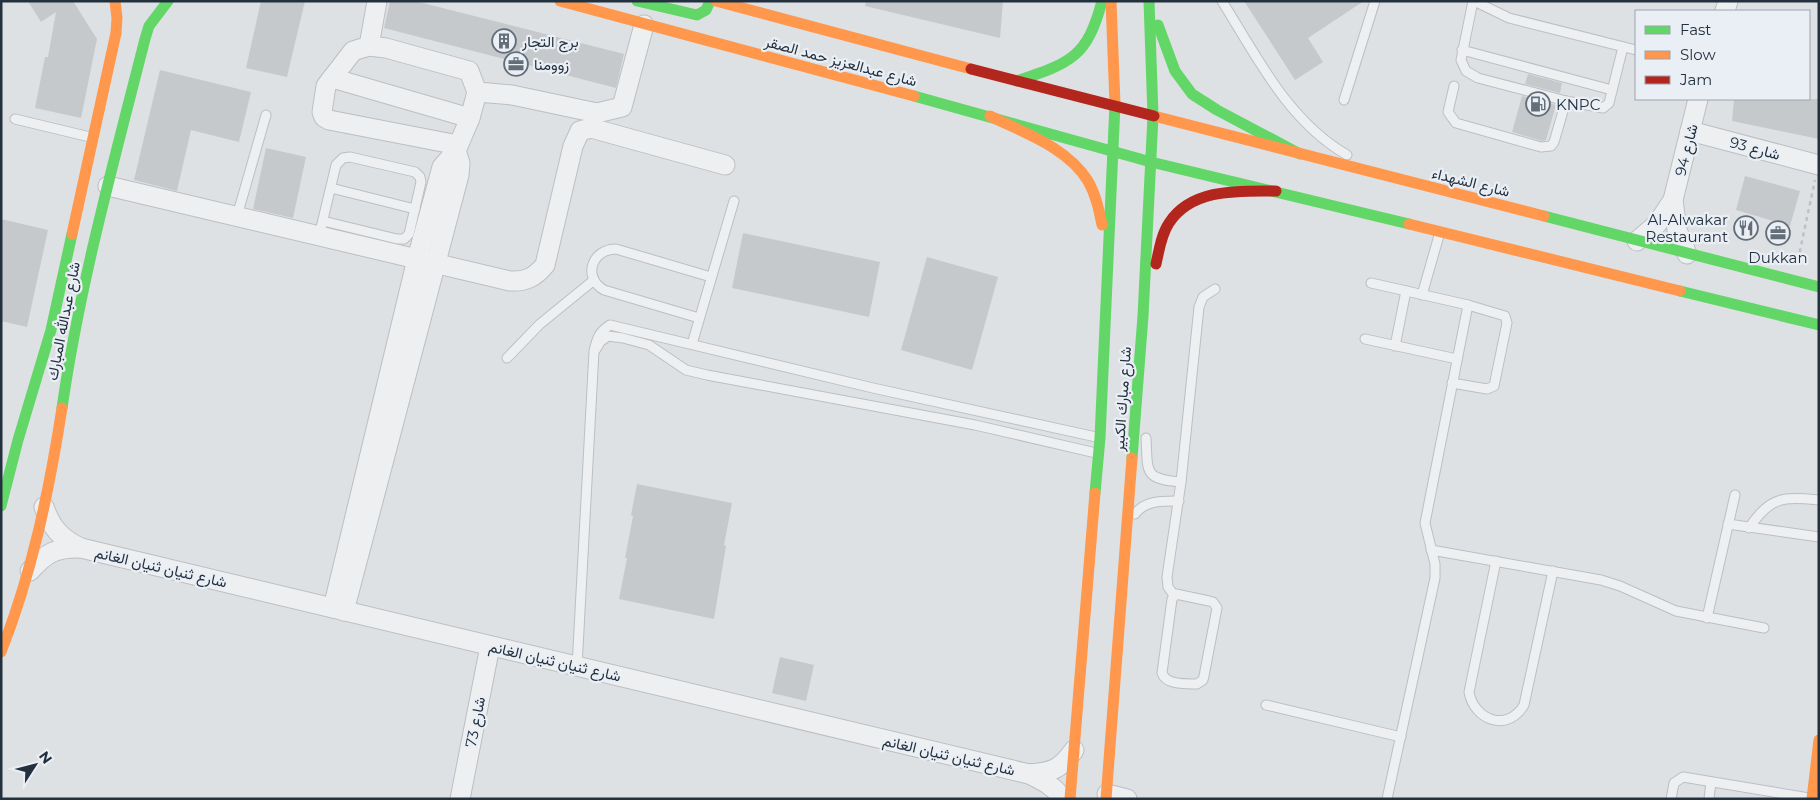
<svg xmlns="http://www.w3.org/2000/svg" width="1820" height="800" font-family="Montserrat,Vazirmatn,sans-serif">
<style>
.building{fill:#c6c9cc}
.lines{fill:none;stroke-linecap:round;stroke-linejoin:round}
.lane-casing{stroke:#bcbfc2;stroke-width:11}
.street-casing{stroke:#bcbfc2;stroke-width:21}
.path{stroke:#bdc0c4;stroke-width:2.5;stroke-dasharray:4 4;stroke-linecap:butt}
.lane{stroke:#edeff1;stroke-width:9}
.street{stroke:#edeff1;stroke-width:19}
.fast{stroke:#63d668;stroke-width:11}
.slow{stroke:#ff974d;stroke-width:11}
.jam{stroke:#b3261e;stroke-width:11}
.labels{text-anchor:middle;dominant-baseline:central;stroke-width:4.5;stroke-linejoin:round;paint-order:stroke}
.poi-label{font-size:15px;fill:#23303e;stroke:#eaeff5;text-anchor:start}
.street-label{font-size:15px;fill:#23303e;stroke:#eaeff5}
</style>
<rect width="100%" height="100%" fill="#dee1e4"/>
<g class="building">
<path d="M28,1H73L97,39L81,118L35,108L45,57H48L56,12L41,22Z"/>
<path d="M261,1H305L287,77L246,68Z"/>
<path d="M390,1H415L624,54L616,88L384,28Z"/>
<path d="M866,1H1003L1000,38L865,6Z"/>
<path d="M1244,1H1364L1308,38L1323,62L1295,80Z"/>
<path d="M160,70L251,92L239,142L191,130L177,191L134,180Z"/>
<path d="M1528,74L1562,83L1560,93L1525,84Z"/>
<path d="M1522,96L1556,105L1546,140L1542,141L1512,132Z"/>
<path d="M1734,99H1819V139L1732,121Z"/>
<path d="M266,148L306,157L293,218L253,209Z"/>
<path d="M1745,176L1800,191L1790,226L1736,210Z"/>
<path d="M1,219L48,230L27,327L1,321Z"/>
<path d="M743,233L880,262L869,317L732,288Z"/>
<path d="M927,257L998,277L972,370L901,350Z"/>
<path d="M637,484L732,503L724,545L726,546L714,619L619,599L627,558H625L633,516L631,515Z"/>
<path d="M780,657L814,665L806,701L772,693Z"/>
</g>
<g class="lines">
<g class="lane-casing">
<g id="lane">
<path d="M1222,1C1257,57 1288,121 1347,155"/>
<path d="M1473,1L1461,60L1466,71L1478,78L1566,101L1603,108L1609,103L1623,47"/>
<path d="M1474,1L1509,18L1636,50"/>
<path d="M1462,50L1612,90"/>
<path d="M1454,86L1448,112L1456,123L1541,147L1551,146L1554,142L1566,101"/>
<path d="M1344,100L1375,1"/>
<path d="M15,119L90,137"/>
<path d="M331,188L415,209"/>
<path d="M237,216L266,115"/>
<path d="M319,236L336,165L343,158L350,157L415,172L420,177L421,182L409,234L404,239H397L323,221"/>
<path d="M1371,283L1468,305L1505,316L1507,323L1494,386L1487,389L1452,383"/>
<path d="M1422,295L1440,232"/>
<path d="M699,318L604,290C582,277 592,249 616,249L711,277"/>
<path d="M1365,339L1457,359"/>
<path d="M692,344L734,201"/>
<path d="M1395,346L1406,291"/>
<path d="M596,349L600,342L608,336L623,338L649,345L686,370L707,375L975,425L1096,453"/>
<path d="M507,358L540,324L594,280"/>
<path d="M1146,438C1148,472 1143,479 1181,482"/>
<path d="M1135,514C1145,500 1163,501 1179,501"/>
<path d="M1728,524L1819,537"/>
<path d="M1749,528C1771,496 1782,497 1819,500"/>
<path d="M1431,550L1601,580L1620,586L1676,611L1764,628"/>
<path d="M1496,561L1469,692C1474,720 1507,733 1524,705L1553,571"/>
<path d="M1176,594L1209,601L1213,602L1217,608L1204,676L1203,680L1197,684C1185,684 1166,685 1162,673L1172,599Z"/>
<path d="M1174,595L1168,587L1167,577L1181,482L1199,307L1203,297L1215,289"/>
<path d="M1707,618L1735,495"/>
<path d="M577,667L594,351C597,338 599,332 610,325L873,388L1096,437"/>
<path d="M1266,705L1401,737"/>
<path d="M1387,799L1435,578V564L1425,523L1468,305"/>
<path d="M1671,799L1674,783L1683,777L1809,798"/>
<path d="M1709,799L1711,782"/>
</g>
</g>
<g class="street-casing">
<g id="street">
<path d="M1725,11L1728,1"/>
<path d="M369,46L377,1"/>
<path d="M332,78L470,118"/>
<path d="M477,92L512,95L597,113L622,107L644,25"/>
<path d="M1690,131L1819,165"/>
<path d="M456,151L470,118L477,92L469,71L386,48L369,46L353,51L326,86L322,112L324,117L329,120L458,145"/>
<path d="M108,186L510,281C526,282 535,277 545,265L573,146L580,131L591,128L725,165"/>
<path d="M1637,241L1657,224L1673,200"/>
<path d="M1687,254L1677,230L1673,200L1698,99"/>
<path d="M44,507C51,527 61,539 81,548L1029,774C1043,781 1054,786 1063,799"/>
<path d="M30,571C46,553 56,547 81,548"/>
<path d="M333,608L417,259L442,167L456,151L460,163L459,175L344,611"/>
<path d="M1029,774C1052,772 1060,770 1074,750"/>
<path d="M1107,794L1127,799"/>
<path d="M460,799L490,646"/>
</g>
</g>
<path class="path" d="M1798,260L1815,180"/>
<use href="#lane" class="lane"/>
<use href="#street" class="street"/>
<g class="fast">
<path d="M637,1L697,15L706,10L710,1"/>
<path d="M1158,25L1175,71L1192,94L1217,110L1300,154"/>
<path d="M1017,81C1070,63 1087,58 1102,1"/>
<path d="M914,96L1151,162L1409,224"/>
<path d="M1544,216L1819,287"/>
<path d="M1680,291L1819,325"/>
<path d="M62,408C80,283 114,161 145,39L149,26L168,1"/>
<path d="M1132,458L1143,316L1153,116L1149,1"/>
<path d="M1095,493L1100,438L1115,104"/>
<path d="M1,506L18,440L51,330L72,234"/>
</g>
<g class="slow">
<path d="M560,1L914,96"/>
<path d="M716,1L971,69"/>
<path d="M1111,1L1115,104"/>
<path d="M990,116C1024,133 1067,147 1088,181C1096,195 1099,210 1102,225"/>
<path d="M1154,116L1544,216"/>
<path d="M1409,224L1680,291"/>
<path d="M72,234L116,33L117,18L115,1"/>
<path d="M1,652C32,573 49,492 62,408"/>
<path d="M1070,799L1095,493"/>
<path d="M1106,799L1132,458"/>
<path d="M1812,799L1819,740"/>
</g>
<g class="jam">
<path d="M971,69L1154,116"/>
<path d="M1156,264C1159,251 1161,235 1169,223C1192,188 1239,191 1276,191"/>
</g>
</g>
<defs>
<g id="building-ring" transform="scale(1.25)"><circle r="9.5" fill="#eaeff5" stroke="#646e78" stroke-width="1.5"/><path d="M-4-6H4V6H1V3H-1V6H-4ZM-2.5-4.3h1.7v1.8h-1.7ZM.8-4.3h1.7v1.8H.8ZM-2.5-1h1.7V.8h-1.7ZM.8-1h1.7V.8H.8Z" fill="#646e78"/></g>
<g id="office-ring" transform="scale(1.25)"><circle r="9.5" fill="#eaeff5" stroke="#646e78" stroke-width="1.5"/><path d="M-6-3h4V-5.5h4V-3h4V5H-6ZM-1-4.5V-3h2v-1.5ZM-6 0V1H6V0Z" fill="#646e78"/></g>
<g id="fuel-ring" transform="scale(1.25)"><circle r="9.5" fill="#eaeff5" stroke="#646e78" stroke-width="1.5"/><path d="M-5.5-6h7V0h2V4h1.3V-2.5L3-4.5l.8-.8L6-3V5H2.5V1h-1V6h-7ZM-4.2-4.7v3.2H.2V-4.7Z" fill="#646e78"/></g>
<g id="restaurant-ring" transform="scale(1.25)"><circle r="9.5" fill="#eaeff5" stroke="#646e78" stroke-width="1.5"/><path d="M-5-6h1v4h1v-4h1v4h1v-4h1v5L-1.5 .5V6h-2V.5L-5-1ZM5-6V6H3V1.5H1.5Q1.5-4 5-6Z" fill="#646e78"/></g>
</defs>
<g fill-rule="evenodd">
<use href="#building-ring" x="504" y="41"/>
<use href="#office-ring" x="516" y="64"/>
<use href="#fuel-ring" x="1538" y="104"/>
<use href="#restaurant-ring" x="1746" y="228"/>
<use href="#office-ring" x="1778" y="233"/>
</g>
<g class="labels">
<g class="poi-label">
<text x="522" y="41">برج التجار</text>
<text x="534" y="64">زوومنا</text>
<text x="1556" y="104">KNPC</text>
<text x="1728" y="219" text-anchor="end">Al-Alwakar<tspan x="1728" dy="17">Restaurant</tspan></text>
<text x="1778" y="257" text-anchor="middle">Dukkan</text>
</g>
<g class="street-label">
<text transform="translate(841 61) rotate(15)">شارع عبدالعزيز حمد الصقر</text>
<text transform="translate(1755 148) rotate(15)">شارع 93</text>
<text transform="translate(1686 150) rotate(-76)">شارع 94</text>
<text transform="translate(1471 182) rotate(14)">شارع الشهداء</text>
<text transform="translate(63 321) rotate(-79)">شارع عبدالله المبارك</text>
<text transform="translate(1122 399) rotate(-86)">شارع مبارك الكبير</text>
<text transform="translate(161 567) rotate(13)">شارع ثنيان ثنيان الغانم</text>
<text transform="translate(555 661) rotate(13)">شارع ثنيان ثنيان الغانم</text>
<text transform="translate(475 722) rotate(-79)">شارع 73</text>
<text transform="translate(949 755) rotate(13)">شارع ثنيان ثنيان الغانم</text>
</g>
</g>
<rect width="1820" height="800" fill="none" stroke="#23303e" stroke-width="5"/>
<rect x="1635" y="10" width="175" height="90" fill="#eaeff5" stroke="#9aa3ac"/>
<rect x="1645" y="26" width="25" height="8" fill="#63d668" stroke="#9aa3ac"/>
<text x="1680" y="35" font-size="15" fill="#23303e">Fast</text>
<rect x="1645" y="51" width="25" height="8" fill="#ff974d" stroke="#9aa3ac"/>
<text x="1680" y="60" font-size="15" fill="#23303e">Slow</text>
<rect x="1645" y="76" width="25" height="8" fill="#b3261e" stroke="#9aa3ac"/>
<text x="1680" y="85" font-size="15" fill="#23303e">Jam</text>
<g transform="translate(35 765) rotate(54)" stroke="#eaeff5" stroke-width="4" paint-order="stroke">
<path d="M0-4L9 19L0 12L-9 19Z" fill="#23303e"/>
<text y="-8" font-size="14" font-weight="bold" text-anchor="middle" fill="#23303e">N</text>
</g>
</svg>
